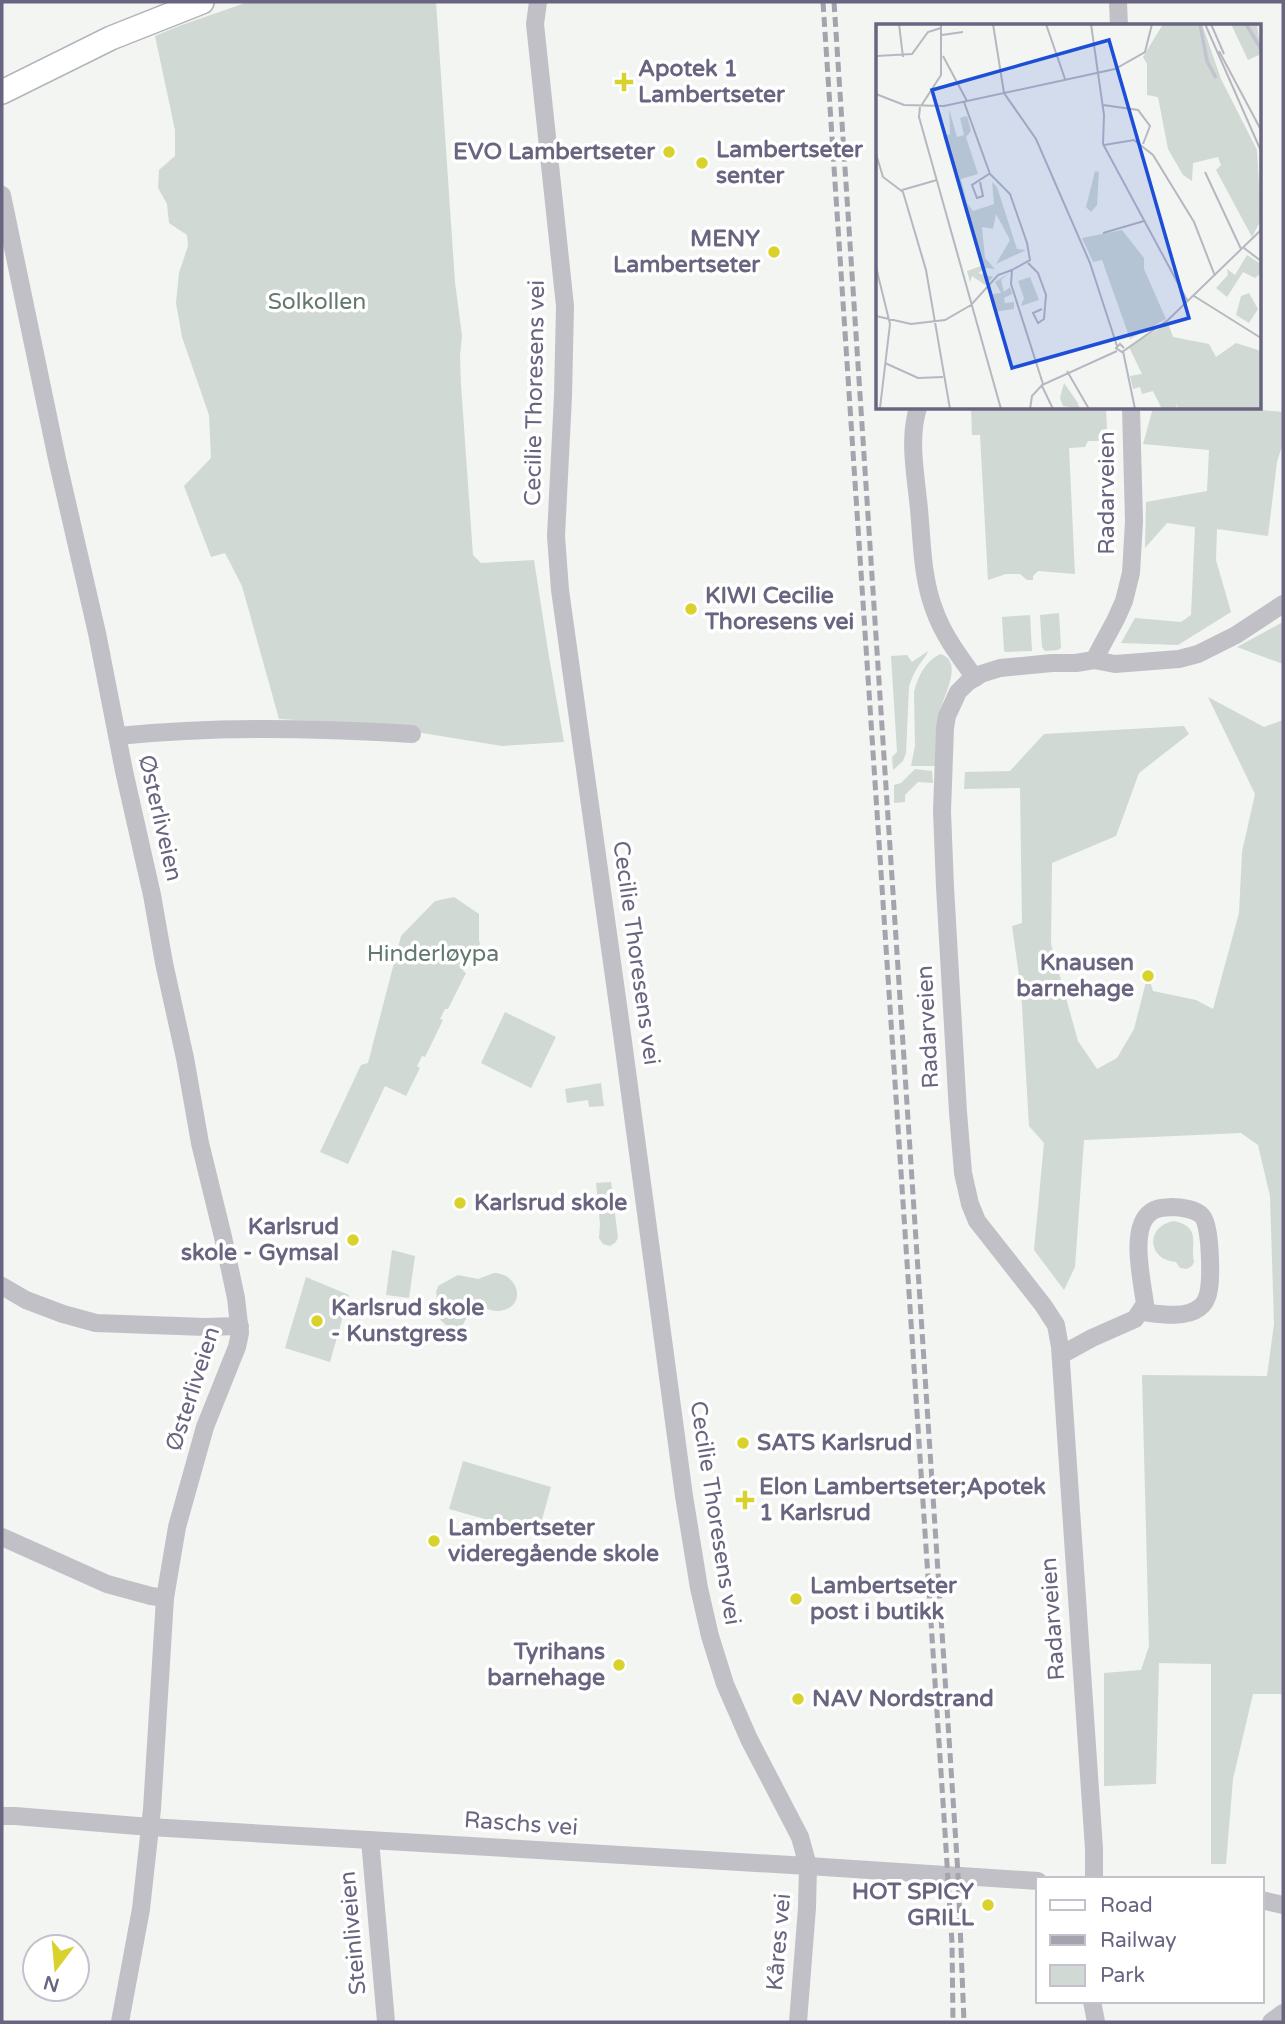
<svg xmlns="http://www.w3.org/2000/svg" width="1285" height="2024" font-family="'Varela Round',sans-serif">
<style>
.green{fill:#d0d9d4}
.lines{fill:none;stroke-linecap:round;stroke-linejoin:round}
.major-casing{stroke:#b4b3ba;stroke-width:26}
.minor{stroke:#c1c0c7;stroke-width:18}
.major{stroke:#fff;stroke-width:23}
.rail{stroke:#a5a3ad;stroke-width:5;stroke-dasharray:10 5;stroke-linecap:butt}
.poi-dot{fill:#dad22c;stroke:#fff;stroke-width:2.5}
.labels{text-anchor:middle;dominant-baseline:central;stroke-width:7;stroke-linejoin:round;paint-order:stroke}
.poi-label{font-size:23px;font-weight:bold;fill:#696580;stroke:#fff;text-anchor:start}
.park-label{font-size:23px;fill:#63786e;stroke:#fff}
.street-label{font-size:23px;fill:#696580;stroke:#fff}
.inset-river{fill:none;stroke:#c2c3cf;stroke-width:3.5}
.inset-road{fill:none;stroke:#b7b7c1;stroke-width:2}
.view{fill:#1d4ed8;fill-opacity:0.15;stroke:#1d4ed8;stroke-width:3.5}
.inset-edge{fill:none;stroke:#696580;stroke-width:3.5}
</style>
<rect width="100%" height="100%" fill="#f2f5f1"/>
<g class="green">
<path d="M248,2H436L455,282L462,336L460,356L461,385L473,555L481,563L534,560L549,657L564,742L502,746L367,724L279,719L242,586L225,553L211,557L184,486L211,458L209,415L182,337L176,303L179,273L188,246L187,235L169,223L167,204L158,188L159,170L175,156V130L155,36L179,26Z"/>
<path d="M971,408H1106L1107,429L1101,430L1100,441H1088L1085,447L1069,448L1075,574L1038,571L1033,576V580H1027L1020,574H1006L988,580L980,435H972Z"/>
<path d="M1153,408H1239L1283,412V443L1277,462L1268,536L1217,529L1216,560L1231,612L1178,645L1121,643L1135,618L1181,622L1191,615L1195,527L1167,523L1145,548L1146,502L1207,491L1209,450L1143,444Z"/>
<path d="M1059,613L1061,648L1058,650L1045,651L1042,647L1040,615Z"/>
<path d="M1030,615L1032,651L1006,652L1004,651L1002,617Z"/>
<path d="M1283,622V664L1237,647Z"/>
<path d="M928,651C926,657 923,659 919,665C914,672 911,680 909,687L906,753L903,761L893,770L892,757L897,752L891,656L907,655L912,662Z"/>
<path d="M940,654C966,661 941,700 939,715C936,731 937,749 936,766H911L915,746L914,692C918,676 925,662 940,654Z"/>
<path d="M1208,697L1264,727L1283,720V1694H1253L1233,1779L1226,1864H1211V1664L1159,1663L1156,1784L1104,1786V1673L1141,1670L1149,1646L1142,1375L1267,1376L1274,1324L1270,1196L1258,1145L1241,1133L1084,1140L1075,1267L1064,1290L1034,1250L1044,1143L1029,1126L1021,990L1012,926L1022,923L1020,788L964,789L965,772L1010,771L1044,734L1184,726L1189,734L1139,773L1116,836L1052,863L1051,944L1078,1041L1097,1069L1117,1058L1134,1029L1148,974L1153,991L1196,1000L1213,1009L1239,913L1242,852L1255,794Z"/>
<path d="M915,769L932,771L933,783L918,782L905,795V802L894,803V785L901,783Z"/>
<path d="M454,897L479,914V940L480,944L471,962L468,961L463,971L466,973L448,1009H445L440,1019L443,1020L425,1057L422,1056L417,1066L420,1068L406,1096L385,1086L348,1164L320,1152L361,1065L368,1063L401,936L435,901Z"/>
<path d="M505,1012L556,1037L531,1088L481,1063Z"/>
<path d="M601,1083L604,1106L589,1107L588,1100L567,1103L565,1089Z"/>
<path d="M611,1182L618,1238L615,1243L610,1246L603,1244L599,1238L600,1224L596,1183Z"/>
<path d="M1174,1221C1202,1227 1190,1244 1194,1262L1192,1266L1187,1269L1180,1268L1176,1262C1147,1260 1145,1226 1174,1221Z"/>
<path d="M392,1250L415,1256L409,1298L386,1295Z"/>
<path d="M494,1273C517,1273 527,1303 504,1310C496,1313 488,1309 481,1307L475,1313L467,1317L459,1332H455C448,1326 436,1319 436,1310C435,1303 438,1299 436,1292L438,1286L458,1275L478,1279Z"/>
<path d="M306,1277L349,1295L330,1362L285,1348Z"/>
<path d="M463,1461L551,1487L538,1534L449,1509Z"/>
</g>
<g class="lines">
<g class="major-casing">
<path id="major" d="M2,92L111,38L202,2"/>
</g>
<g class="minor">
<path d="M538,2L535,24L565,306L563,396L556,536L560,590L622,1034L684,1496L699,1588L710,1636L725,1684L749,1739L800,1837L808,1866L807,1908L798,2022"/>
<path d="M1118,2L1119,26"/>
<path d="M2,195L57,459L97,633L124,771L152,895L164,963L185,1058L200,1143L223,1237L236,1298L240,1333L237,1347L205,1427L177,1527L165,1598L152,1809L141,1909L120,2022"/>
<path d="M918,408C908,439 916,477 919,509C922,542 922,577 934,609C943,635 959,656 975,678"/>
<path d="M1094,660L1115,664L1179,659L1198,654L1236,635L1283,604"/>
<path d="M118,736C216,726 313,728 412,734"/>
<path d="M2,1286L26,1300L63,1314L96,1323L205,1327L240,1326"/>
<path d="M1061,1355L1092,1338L1135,1319L1145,1304C1142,1280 1129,1227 1151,1212C1157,1207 1164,1208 1172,1207C1180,1207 1196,1209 1202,1216C1211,1225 1211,1276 1209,1289C1208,1297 1205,1304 1199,1308C1184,1319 1159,1314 1142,1312"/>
<path d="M2,1537L107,1584L151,1596L165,1598"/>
<path d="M2,1816H15L150,1827L808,1866L1038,1881"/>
<path d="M370,1840L386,2022"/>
<path d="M1094,1879V1849L1060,1347L1056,1325L1043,1305L977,1221L970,1204L963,1173L958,1112L945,887L942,811L945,728L947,716L958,692L968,682L981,674L1000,668L1052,663H1076L1094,660L1116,619L1124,601L1131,573L1134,521L1131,408"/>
<path d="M1262,1900L1283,1905"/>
<path d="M1092,2001L1096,2022"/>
<path d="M1271,2022L1283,2013"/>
</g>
<use href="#major" class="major"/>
<g class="rail">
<path d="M823,2L945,1832L952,1943L953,2022"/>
<path d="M834,2L958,1874L964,2022"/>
</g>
</g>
<g class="poi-dot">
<path d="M620.5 71.5h7v7h7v7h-7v7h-7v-7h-7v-7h7z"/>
<circle cx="669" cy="152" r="7"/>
<circle cx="702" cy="163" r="7"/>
<circle cx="774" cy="252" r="7"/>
<circle cx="691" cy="609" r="7"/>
<circle cx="1148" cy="976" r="7"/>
<circle cx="460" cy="1203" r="7"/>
<circle cx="353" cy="1240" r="7"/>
<circle cx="317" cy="1321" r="7"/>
<circle cx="743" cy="1443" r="7"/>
<path d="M741.5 1489.5h7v7h7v7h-7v7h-7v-7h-7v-7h7z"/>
<circle cx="434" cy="1541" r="7"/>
<circle cx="796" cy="1599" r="7"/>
<circle cx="619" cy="1665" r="7"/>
<circle cx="798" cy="1699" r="7"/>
<circle cx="988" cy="1905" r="7"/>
</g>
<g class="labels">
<g class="poi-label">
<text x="638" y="69">Apotek 1<tspan x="638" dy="26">Lambertseter</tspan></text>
<text x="716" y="150">Lambertseter<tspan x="716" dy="26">senter</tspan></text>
<text x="655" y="152" text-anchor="end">EVO Lambertseter</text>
<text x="760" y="239" text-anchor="end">MENY<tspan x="760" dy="26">Lambertseter</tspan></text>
<text x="705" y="596">KIWI Cecilie<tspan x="705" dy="26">Thoresens vei</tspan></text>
<text x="1134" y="963" text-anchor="end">Knausen<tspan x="1134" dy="26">barnehage</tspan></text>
<text x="474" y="1203">Karlsrud skole</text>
<text x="339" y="1227" text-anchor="end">Karlsrud<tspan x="339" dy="26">skole - Gymsal</tspan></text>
<text x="331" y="1308">Karlsrud skole<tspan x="331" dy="26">- Kunstgress</tspan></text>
<text x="757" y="1443">SATS Karlsrud</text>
<text x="759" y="1487">Elon Lambertseter;Apotek<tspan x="759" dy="26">1 Karlsrud</tspan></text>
<text x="448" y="1528">Lambertseter<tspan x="448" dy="26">videregående skole</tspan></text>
<text x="810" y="1586">Lambertseter<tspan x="810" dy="26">post i butikk</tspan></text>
<text x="605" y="1652" text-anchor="end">Tyrihans<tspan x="605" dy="26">barnehage</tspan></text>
<text x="812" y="1699">NAV Nordstrand</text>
<text x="974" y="1892" text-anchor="end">HOT SPICY<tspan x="974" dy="26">GRILL</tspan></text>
</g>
<g class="park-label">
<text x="317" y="302">Solkollen</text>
<text x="433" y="954">Hinderløypa</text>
</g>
<g class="street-label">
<text transform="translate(535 393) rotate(-89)">Cecilie Thoresens vei</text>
<text transform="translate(1107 493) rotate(-90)">Radarveien</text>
<text transform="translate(160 818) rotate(77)">Østerliveien</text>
<text transform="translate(636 953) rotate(82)">Cecilie Thoresens vei</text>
<text transform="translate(928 1027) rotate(-93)">Radarveien</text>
<text transform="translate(193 1389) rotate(-72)">Østerliveien</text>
<text transform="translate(715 1513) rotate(81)">Cecilie Thoresens vei</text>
<text transform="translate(1053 1619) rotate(-94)">Radarveien</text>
<text transform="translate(521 1824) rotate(4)">Raschs vei</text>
<text transform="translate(353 1933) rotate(-95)">Steinliveien</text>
<text transform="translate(779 1942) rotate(-85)">Kåres vei</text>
</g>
</g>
<g transform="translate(876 24)">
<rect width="385" height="385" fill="#f2f5f1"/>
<path d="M287,0H326L345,55L381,126L385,196L376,213L340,146L345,141L342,133L317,139L316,157L307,151L292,125L282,73L271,71V40L267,33ZM355,0H381L385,30L372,36ZM73,85L81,113L88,111L84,94L91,92L95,107L90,113L102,150L85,155L91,179L97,187L118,180L116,158L121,163L141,225L150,226L120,240L134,216L120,190L117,205L106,203L109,234L119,245L110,244L102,249L117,253L109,261L96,252L94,258L91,247L105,242L67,112L74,110ZM219,147L223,148L221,181L215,188L210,183ZM246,206L268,234V245L290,295L254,315L226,236L217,238L206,214ZM371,231L385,240V249L379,254L367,248L351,273L340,264L352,251L351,245L359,251ZM133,249L125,256L128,268L134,263L136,270L128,274L129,279L138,278V285L118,288L117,270L125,269L119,258ZM154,253L163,276L145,282L148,274L142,257ZM373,269L382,285L373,299L360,291L365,272ZM292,299L297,313L333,320L340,333L360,319L385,327V385H303L300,380L301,385H286L277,367L266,370L264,363L257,365L254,352L266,350L253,323ZM188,359L202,379L204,385L187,382L184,374Z" fill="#d0d9d4"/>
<path class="inset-river" d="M324,0L331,37L340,54M370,0L385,25"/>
<path class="inset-road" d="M23,0L27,33M117,0L128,69L160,115L214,239L241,322M170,0L189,55M215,0L228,91L227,120L312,278M329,0L385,127M335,0L348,30M66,11L87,8M343,27L385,106M0,32L36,30L52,8L65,4M67,32L91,77M0,70L28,81L68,82L239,45L269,28L276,0M88,78L114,150L134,170L151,219L154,236L136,246L135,260L167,360M227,81L262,86L274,102L267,120M45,82L65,51V0M44,83L43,93L125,385M228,121L258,116L277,131L318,198L339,252M0,130L7,153L27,168L50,246L74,385M329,148L365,225M104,158L107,172L101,174L96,161L113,150M26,166L61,156M227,209L268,197M368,224L385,237M152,239L162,249L170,271L168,295L162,299L157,289L166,285M0,243L14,300L4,384M318,272L385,314M0,292L35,300L69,296L95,281L122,251L136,246M248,324L244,320L240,324L246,328L292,296L385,206M247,327L259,385M9,339L42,354L67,353M191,347L213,385M166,362L177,385M154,385L156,372L166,361L241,327"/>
<path class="view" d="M233,16L313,294L136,344L56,66Z"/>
<rect width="385" height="385" class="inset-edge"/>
</g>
<rect width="1285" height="2024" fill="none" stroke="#696580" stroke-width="7"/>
<rect x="1036" y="1877" width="228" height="126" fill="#ffffff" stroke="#c3c1cc" stroke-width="2"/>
<rect x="1050" y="1900" width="35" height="10" fill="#ffffff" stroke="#c3c1cc" stroke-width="2"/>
<text x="1100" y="1912" font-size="21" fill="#696580">Road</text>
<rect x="1050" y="1935" width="35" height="10" fill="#a5a3ad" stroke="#c3c1cc" stroke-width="2"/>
<text x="1100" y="1947" font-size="21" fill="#696580">Railway</text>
<rect x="1050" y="1965" width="35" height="21" fill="#d0d9d4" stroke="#c3c1cc" stroke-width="2"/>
<text x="1100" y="1982" font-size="21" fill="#696580">Park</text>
<g transform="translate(56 1968) rotate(196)"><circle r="33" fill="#ffffff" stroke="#c3c1cc" stroke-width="2"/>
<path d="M0-5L12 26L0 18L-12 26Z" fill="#dad22c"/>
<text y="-10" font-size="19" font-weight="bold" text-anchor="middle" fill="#696580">N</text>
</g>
</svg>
